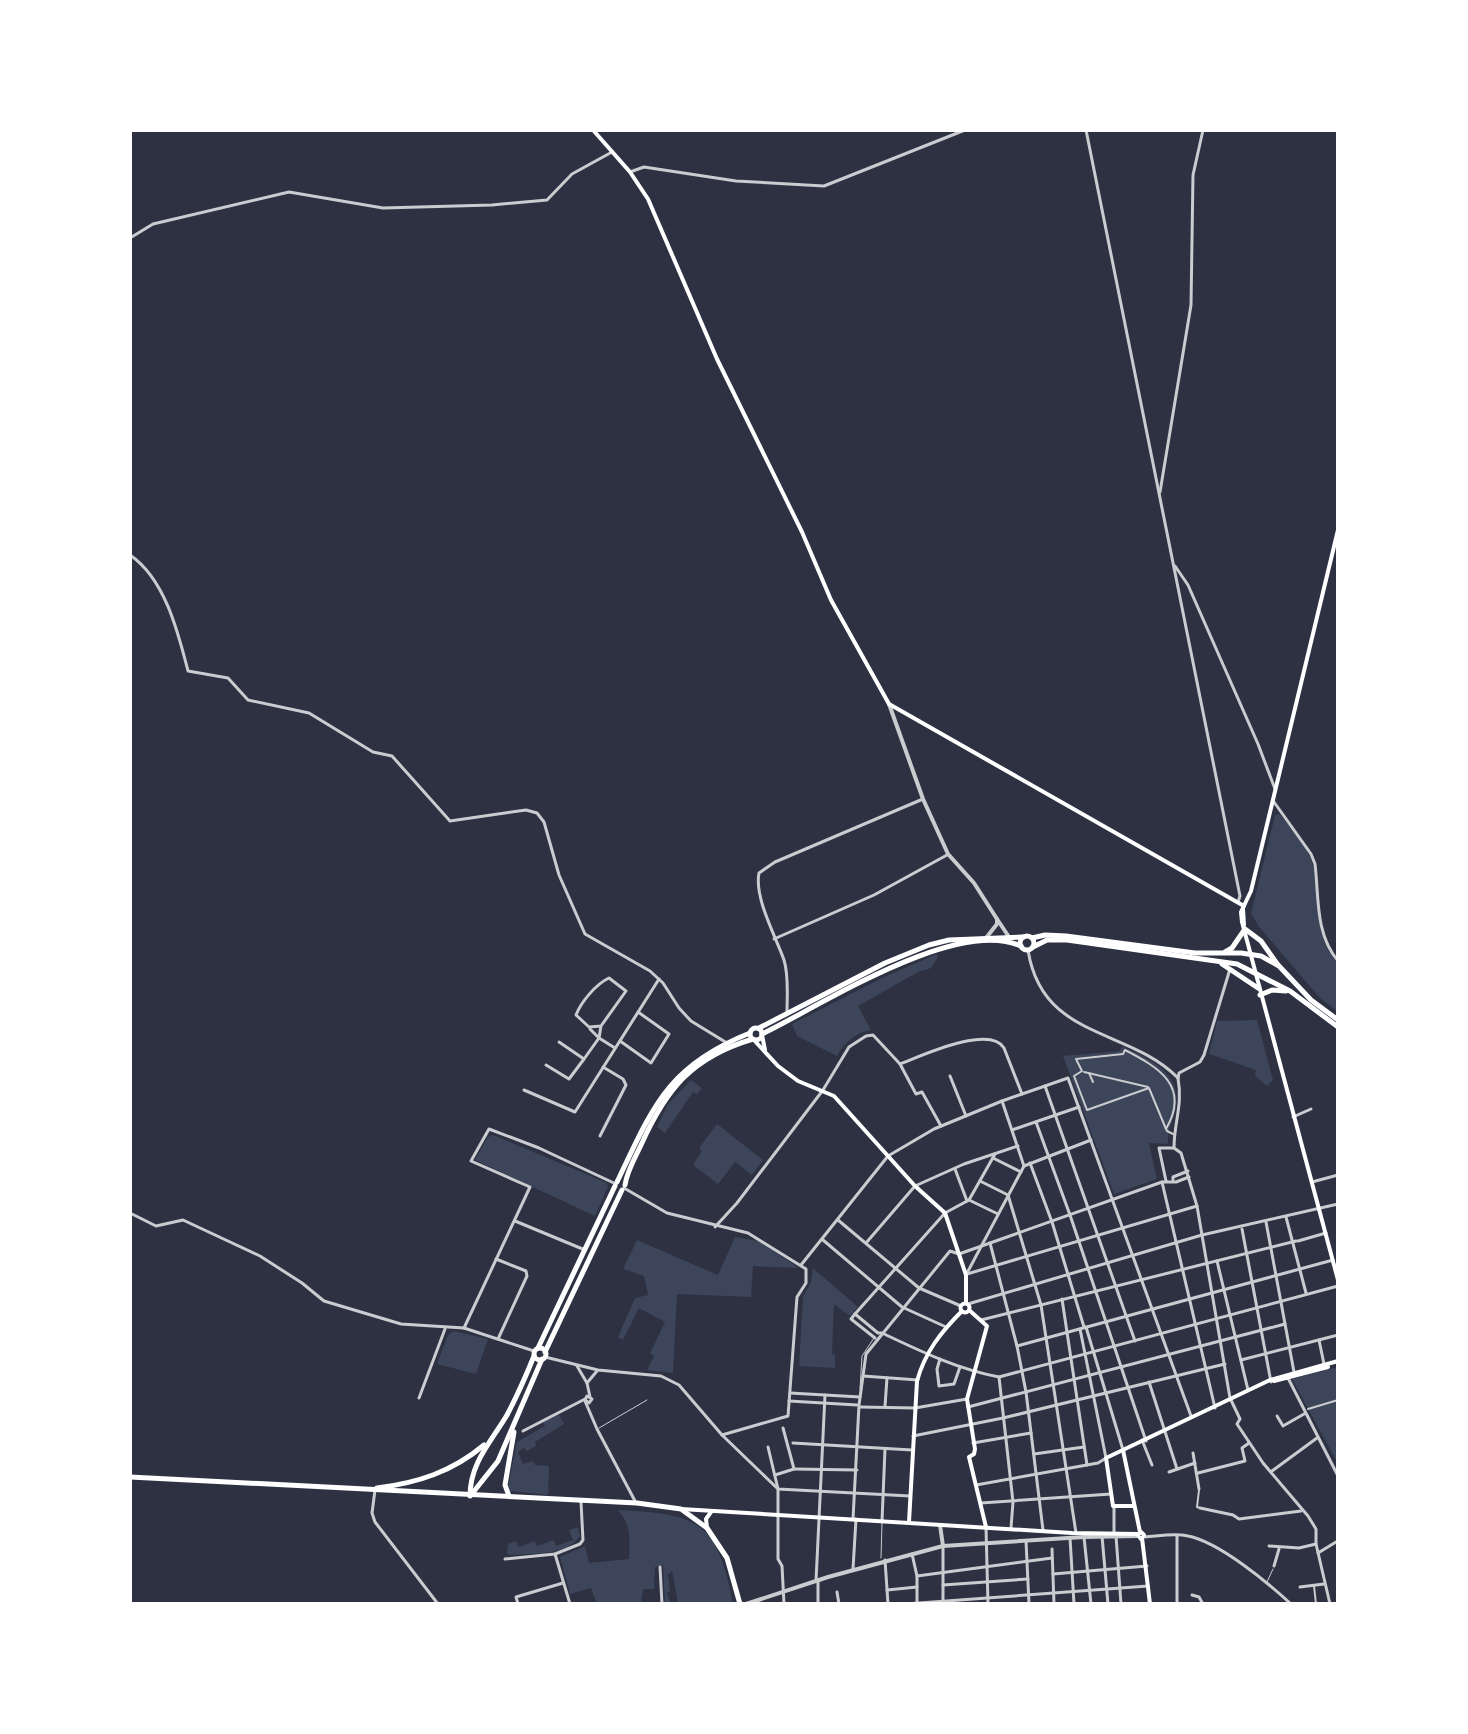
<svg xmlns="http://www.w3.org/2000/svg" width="1468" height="1734" font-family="Commissioner,sans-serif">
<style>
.green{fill:#3c4559}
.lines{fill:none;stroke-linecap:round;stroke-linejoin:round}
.service{stroke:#caccd0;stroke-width:1}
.pedestrian{stroke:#caccd0;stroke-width:2}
.minor{stroke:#caccd0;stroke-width:3}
.tertiary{stroke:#caccd0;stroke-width:4}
.secondary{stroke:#fff;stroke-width:4}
.primary{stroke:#fff;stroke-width:5}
</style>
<rect width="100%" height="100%" fill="#2d3142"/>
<g class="green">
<path d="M1280,814C1290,829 1306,844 1312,862C1323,899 1309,931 1338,964V1012L1320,998L1259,927L1251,913L1275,815Z"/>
<path d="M937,954L938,957L931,968L918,972L858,1006L871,1030C856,1032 844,1043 837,1056L797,1036L792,1024L884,977Z"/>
<path d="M1257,1020L1273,1080L1267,1086L1255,1076L1256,1070L1209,1054L1217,1021Z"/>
<path d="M1122,1046C1147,1058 1182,1072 1176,1107C1174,1121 1167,1130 1168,1144L1149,1143L1157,1179L1114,1194L1063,1056L1120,1051Z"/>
<path d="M691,1080L702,1088L697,1094L693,1092L665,1133L657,1127L668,1104Z"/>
<path d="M717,1124L763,1160L752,1175L735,1162L718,1184L693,1165L702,1151L699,1148Z"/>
<path d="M493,1135L607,1183L608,1187L595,1216L475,1160L488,1137Z"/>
<path d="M735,1237L758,1241L799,1268L753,1266L751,1297L677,1294L673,1373L647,1370L654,1356L650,1353L665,1322L639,1308L623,1340L618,1337L635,1298L648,1295L644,1276L623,1269L637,1240L718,1275Z"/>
<path d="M813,1268L858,1307L850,1316L834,1304L832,1354L835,1355V1368L799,1366L803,1297L811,1282Z"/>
<path d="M454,1331L488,1339L476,1374L437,1364L448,1335Z"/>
<path d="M1338,1367V1464L1292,1379Z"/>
<path d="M558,1413L564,1424L535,1442L536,1446L527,1451L524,1448L518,1452L523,1464L533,1461L535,1465L549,1466L548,1495L510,1491L508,1487L517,1442L545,1426L543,1421Z"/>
<path d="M618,1510C699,1514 717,1521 733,1604H678L672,1571L668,1575L670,1592L667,1593L671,1603L665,1604L663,1565L655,1567L654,1589H643L641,1604H597L591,1588L570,1594L560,1557L585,1546L589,1563L629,1559C630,1539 631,1525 618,1510Z"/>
<path d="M578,1527L580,1536C567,1556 532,1553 510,1555L507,1553L508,1544L516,1541L519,1547L535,1541L537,1546L554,1540L556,1546L573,1540L569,1530Z"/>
</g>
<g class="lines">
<g class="service">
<path d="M860,1389L862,1356L874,1338"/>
<path d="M599,1428L647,1400"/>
<path d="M881,1558L882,1523"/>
<path d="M1267,1582L1273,1569"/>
</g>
<g class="pedestrian">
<path d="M1084,1072L1148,1087"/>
<path d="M1089,1073L1093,1082"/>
<path d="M1166,1129C1191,1086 1158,1067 1125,1050L1123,1054L1076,1059L1082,1071L1074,1076L1087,1110L1149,1088L1166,1129L1167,1131L1173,1134"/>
<path d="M1308,1409L1338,1400"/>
<path d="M1199,1490L1197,1507L1200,1508"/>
<path d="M1314,1586L1316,1604"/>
</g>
<g class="minor">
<path d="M1086,130L1240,896L1238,902"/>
<path d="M630,172L644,167L736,181L824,186L965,130"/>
<path d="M130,238L153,224L289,192L383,208L492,205L547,200L572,174L612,152"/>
<path d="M1160,492L1191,305L1193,175L1203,130"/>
<path d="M130,555C165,579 178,632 188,671L228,678L248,700L309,713L373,752L392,756L450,821L526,810L537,813L544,822L559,875L585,934L650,971L663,983L679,1008L691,1021L727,1043"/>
<path d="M1175,566L1188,585L1258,744L1275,789"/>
<path d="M1274,802L1311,854L1315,864C1319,897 1315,934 1338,961"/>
<path d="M774,939L874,895L947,855"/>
<path d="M1028,950C1042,1040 1128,1027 1178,1078"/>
<path d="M787,1012C787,996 789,976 784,960C776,937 754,898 759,873L775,862L923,799"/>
<path d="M601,1026L589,1027L576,1015C581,1002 596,984 609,978L626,991L601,1026L599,1038L615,1048"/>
<path d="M620,1041L651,1063L669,1034L638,1012"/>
<path d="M559,1042L584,1059L599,1038L590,1029"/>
<path d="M900,1064L916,1094L922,1092L941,1126"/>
<path d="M546,1065L569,1079L584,1059"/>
<path d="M950,1076L966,1116"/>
<path d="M1178,1078L1179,1073L1200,1062L1204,1055L1230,969"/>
<path d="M1045,1086L1135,1341"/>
<path d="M524,1090L575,1112L659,979"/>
<path d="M1002,1101L1024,1166"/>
<path d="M1293,1117L1311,1109"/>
<path d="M1036,1122L1070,1215L1146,1441"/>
<path d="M1012,1130L1079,1107"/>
<path d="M600,1136L626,1085L623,1079L603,1067"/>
<path d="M1174,1148C1174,1121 1183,1106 1178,1078"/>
<path d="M993,1158L1021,1172"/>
<path d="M1030,1163L1052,1222L1084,1327"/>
<path d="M1024,1166L1091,1140"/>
<path d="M955,1169L967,1201"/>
<path d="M980,1181L1008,1195L1041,1305L1076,1533"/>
<path d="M1166,1181L1159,1148H1174L1181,1153L1197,1206L1230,1398L1240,1419L1237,1424L1263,1463L1308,1516L1316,1529V1544L1330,1604"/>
<path d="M1173,1181V1177L1188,1171"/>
<path d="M1162,1182L1215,1408"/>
<path d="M1312,1182L1338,1175"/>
<path d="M624,1188L667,1213L748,1233L806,1269V1283L797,1297L788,1416L722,1435"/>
<path d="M969,1200L998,1214"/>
<path d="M130,1213L156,1226L183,1220L260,1256L302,1283L324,1301L401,1324L464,1328L534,1351"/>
<path d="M1286,1217L1306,1293"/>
<path d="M838,1220L919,1288L961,1306"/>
<path d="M515,1221L585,1250"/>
<path d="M1266,1222L1294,1372"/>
<path d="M715,1227L737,1203L823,1090L849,1047L866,1036L873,1035L900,1064C921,1056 990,1024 1004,1048L1022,1094"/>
<path d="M1242,1229L1271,1382"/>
<path d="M823,1240L902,1307L946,1327"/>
<path d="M1298,1241L1326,1233"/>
<path d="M866,1243L915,1186L964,1164L1018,1146"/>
<path d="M990,1243L1017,1346L1026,1392L1043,1530"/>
<path d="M496,1259L526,1271L527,1276L498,1339"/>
<path d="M1217,1261L1248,1390"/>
<path d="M801,1265L888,1156L934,1129L1002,1101L1068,1078L1191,1416"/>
<path d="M967,1274L1197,1206"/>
<path d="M966,1275L1024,1166"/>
<path d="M1062,1299L1087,1465"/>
<path d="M968,1304L1202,1235L1338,1204"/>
<path d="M855,1314L878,1333H882C920,1351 957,1369 999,1377L1338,1286"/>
<path d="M855,1314L945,1213L969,1200L995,1154"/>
<path d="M855,1314L851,1319L875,1338"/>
<path d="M981,1320L1296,1241"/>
<path d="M1086,1327L1123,1450"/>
<path d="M464,1328L530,1187L471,1161L489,1129L539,1148L616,1184"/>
<path d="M1319,1340L1324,1364"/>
<path d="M1017,1346L1333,1260"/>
<path d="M545,1357L598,1370L661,1376L679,1385L722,1435L778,1489V1559L782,1566L784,1604"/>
<path d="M940,1359L937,1369L939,1386L954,1384L960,1367"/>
<path d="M1241,1360L1338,1335"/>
<path d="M577,1366L587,1383L590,1397"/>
<path d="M863,1376L918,1380"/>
<path d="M1287,1376L1338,1476"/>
<path d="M999,1377L1013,1502L1011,1528"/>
<path d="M1149,1382L1177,1469"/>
<path d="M587,1383L597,1371"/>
<path d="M790,1393L860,1397"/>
<path d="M587,1396L592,1399L589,1403L585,1400Z"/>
<path d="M419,1398L445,1329"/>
<path d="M585,1401L597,1429L635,1501"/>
<path d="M789,1401L857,1405"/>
<path d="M885,1406L887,1378"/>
<path d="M860,1407L915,1408L967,1399"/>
<path d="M968,1407L1285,1324"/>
<path d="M1277,1416L1283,1426L1304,1414"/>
<path d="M523,1431L585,1399"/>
<path d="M913,1436L1003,1418L1225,1364"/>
<path d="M1142,1440L1152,1465"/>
<path d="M793,1443L912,1450"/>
<path d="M973,1443L1031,1433"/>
<path d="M768,1447L778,1489L910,1496"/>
<path d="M1193,1453L1199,1489"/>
<path d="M1034,1454L1084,1447"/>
<path d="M794,1469L857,1470"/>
<path d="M1272,1471L1317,1438"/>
<path d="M1169,1472L1195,1463"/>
<path d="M1198,1473L1245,1461L1242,1448L1249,1443"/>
<path d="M775,1475L794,1469L783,1428"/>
<path d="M976,1485L1098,1463L1106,1458L1080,1329"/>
<path d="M375,1490L372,1513L375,1522L438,1604"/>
<path d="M981,1503L1111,1494"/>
<path d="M1200,1508L1233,1515L1239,1519L1301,1511"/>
<path d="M853,1519L859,1405L866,1354L950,1251L959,1254L1162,1182H1176L1189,1177"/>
<path d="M882,1521L885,1449"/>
<path d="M986,1528L988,1604"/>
<path d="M1102,1536L1108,1604"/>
<path d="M1114,1536V1508"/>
<path d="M1116,1536L1121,1604"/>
<path d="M1084,1537L1091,1604"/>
<path d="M1145,1537C1159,1536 1175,1533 1188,1536C1219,1542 1267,1582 1291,1604"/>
<path d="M1070,1538L1074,1604"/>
<path d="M1026,1541L1029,1604"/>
<path d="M943,1546V1604"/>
<path d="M1269,1546L1299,1548L1316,1544"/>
<path d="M1052,1549L1054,1604"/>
<path d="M1318,1553L1336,1542"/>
<path d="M555,1554L570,1604"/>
<path d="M912,1554L917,1576V1604"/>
<path d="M505,1559L555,1554L580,1544L583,1540L581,1502"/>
<path d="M885,1560L888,1604"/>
<path d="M1274,1566L1279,1549"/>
<path d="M660,1567L662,1604"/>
<path d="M853,1569L856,1519"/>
<path d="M1053,1574L1147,1566"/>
<path d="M917,1576L1052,1558"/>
<path d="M818,1580V1604"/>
<path d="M816,1581L825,1395"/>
<path d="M943,1585L1028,1579"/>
<path d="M1300,1587L1324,1584"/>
<path d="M887,1590L917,1587"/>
<path d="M837,1592L839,1604"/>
<path d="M1192,1595L1199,1597L1203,1604"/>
<path d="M518,1604L516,1597L563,1583"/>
<path d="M905,1604L1148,1586"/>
<path d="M1177,1604V1536"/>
</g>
<g class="tertiary">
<path d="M889,704L923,799L948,854L974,883L997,919V924L986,938"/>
<path d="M997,919L1009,937"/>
<path d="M940,1525L943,1546"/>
<path d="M746,1604L828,1577L943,1546L1084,1537L1138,1536"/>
</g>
<g class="secondary">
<path d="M593,130L630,172L648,199L717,359L802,532L831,600L889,704L1244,906"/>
<path d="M1338,530L1251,891L1241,912L1242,922L1338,1280"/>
<path d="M1243,909L1244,925"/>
<path d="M762,1035L765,1050"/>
<path d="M753,1039L778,1066L798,1081L834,1096L915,1186L945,1213L966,1275V1303"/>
<circle cx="965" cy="1308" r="4.5"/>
<path d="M969,1310L987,1326L967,1399L975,1449L974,1454L969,1457L986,1527"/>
<path d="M1274,1381L1328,1367"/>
<path d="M1123,1450L1140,1532"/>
<path d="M1134,1506H1113L1106,1458L1270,1380L1338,1361"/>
<path d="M681,1509L1072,1533L1138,1534"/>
<path d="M909,1522L917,1381C925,1352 941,1332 962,1311"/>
<path d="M707,1528L706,1519L711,1512"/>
<path d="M1141,1532L1144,1535L1141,1539L1138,1535Z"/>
<path d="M1142,1538L1150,1604"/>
</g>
<g class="primary">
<circle cx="1027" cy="943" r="7"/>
<path d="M1032,938L1045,935L1066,936L1195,953H1241L1261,956L1279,966L1311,1000L1338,1020"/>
<path d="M1033,947L1047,940H1067L1237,964L1290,991L1338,1027"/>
<path d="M1225,952L1232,948L1245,929L1261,941L1278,965"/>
<path d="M1222,964L1258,988"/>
<path d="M1260,995L1272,990L1286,991"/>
<circle cx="756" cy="1034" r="6"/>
<path d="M759,1028L885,963L929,945L949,940L1024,937"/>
<path d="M762,1034C822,1005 956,917 1021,946"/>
<path d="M617,1182C653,1107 667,1066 750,1033"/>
<path d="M625,1185C627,1171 635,1158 641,1145C666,1089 692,1057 753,1039"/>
<path d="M538,1348L615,1186"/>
<circle cx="540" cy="1354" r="6"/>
<path d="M545,1352L622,1190"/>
<path d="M130,1477L637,1503L681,1509L707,1528L727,1558L740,1604"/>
<path d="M377,1488C417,1483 452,1472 484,1445"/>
<path d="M471,1495L498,1461L542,1359"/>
<path d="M470,1496C470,1463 491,1442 507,1415C517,1396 526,1376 534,1356"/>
<path d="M509,1496L505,1485L514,1432"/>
</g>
</g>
<rect width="1468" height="1734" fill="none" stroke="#ffffff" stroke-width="264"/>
</svg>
